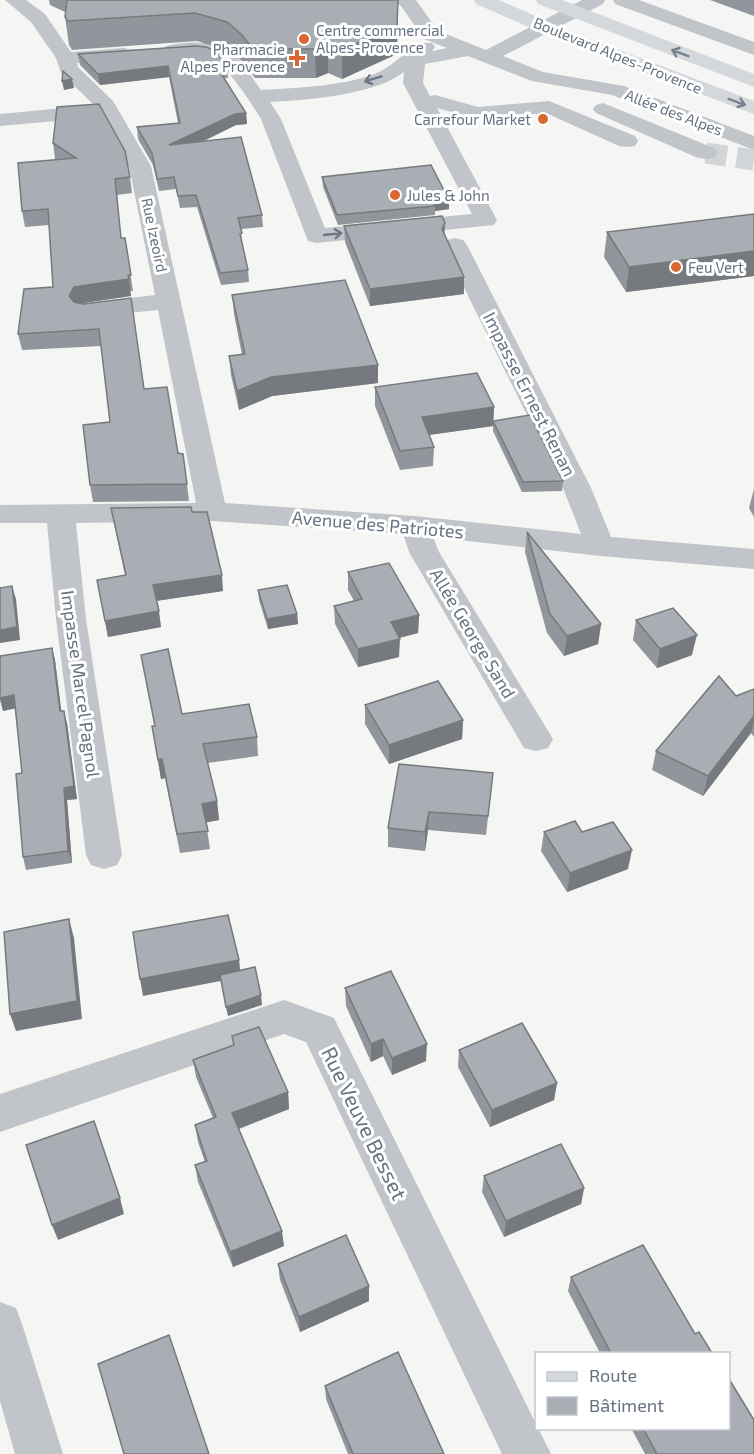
<svg xmlns="http://www.w3.org/2000/svg" width="754" height="1454" font-family="'Exo 2',sans-serif">
<style>
.lines{fill:none;stroke-linecap:round;stroke-linejoin:round}
.minor-tunnel{stroke:#d1d5d7;stroke-width:21;stroke-dasharray:21 10;stroke-linecap:butt}
.minor{fill:#c1c4c8;fill-rule:evenodd}
.major{fill:#d4d8dc;fill-rule:evenodd}
.wall{fill:#90969b}
.shaded-wall{fill:#767a7e}
.building{fill:#a8aeb4;stroke:#767a7e;stroke-width:1.5}
.oneway{stroke:#768290}
.oneway2{stroke:#6b7786}
.poi-dot{fill:#d96730;stroke:#fff;stroke-width:2}
.labels{text-anchor:middle;dominant-baseline:central;stroke-width:6;stroke-linejoin:round;paint-order:stroke}
.far-poi-label{font-size:15px;fill:#667382;stroke:#fff;text-anchor:start}
.far-street-label{font-size:15px;fill:#667382;stroke:#fff}
.street-label{font-size:18px;fill:#667382;stroke:#fff}
.near-street-label{font-size:21px;fill:#667382;stroke:#fff}
</style>
<rect width="100%" height="100%" fill="#f5f6f3"/>
<g class="lines">
<path class="minor-tunnel" d="M706,153L754,160"/>
<g class="minor">
<path d="M5,0H26L45,14L71,52L124,48L131,50L134,54L131,58L124,60L77,63L78,67L113,101L151,166L225,503L415,516L581,534L563,488L443,245L447,240L455,238L463,240L467,245L591,488L611,537L754,549V569L600,556L433,537L439,552L553,739L548,748L536,751L524,748L409,552L403,534L212,521L76,523L86,619L122,855L117,865L104,869L91,865L86,855L56,619L47,523H0V505L196,503L158,310L88,317L79,315L76,310L79,305L88,303L155,295L129,166L102,117L0,126V114L94,105L61,73L56,58L31,22Z"/>
<path d="M393,0H416L438,31L486,50L582,0H605L603,4L503,56L543,72L624,86L754,136V150L612,95L532,81L468,56L425,64L423,83L430,96L435,95L478,107L549,101L635,136L638,141L635,146L627,147L619,146L546,113L477,119L437,108L497,220L494,225L316,243L308,241L261,119C251,103 226,63 209,57C195,52 180,58 166,54L163,50L166,46C185,41 215,40 231,52C243,61 252,78 261,90C296,88 350,86 381,71C394,64 406,52 418,43H432L435,47L432,51L447,48L424,39L401,6ZM404,72L403,83L472,214L325,228L281,119L270,102C307,100 375,95 404,72Z"/>
<path d="M613,0H639L754,42V55L615,4Z"/>
<path d="M603,103L714,148L717,153L714,158L706,159L698,158L596,113L593,109L596,105Z"/>
<path d="M284,1000L334,1018L551,1454H502L306,1042L284,1034L0,1132V1094Z"/>
<path d="M0,1302L16,1308L22,1324L63,1454H15L0,1401Z"/>
</g>
<g class="major">
<path d="M474,0H499L577,34L754,101V114L563,42L476,4Z"/>
<path d="M536,0H562L754,74V87L538,4Z"/>
</g>
</g>
<g class="wall">
<path d="M49,0H398L397,54L342,79L328,73L316,78H255L243,62L229,51L197,41L72,50L69,45L65,17V12L50,5Z"/>
<path d="M710,0H754V16Z"/>
<path d="M78,54L227,67L228,78H224L246,113L247,124L236,125L202,142L262,215L263,227L241,229L242,246L248,270L249,282L221,285L197,207L180,208L176,189L159,191L153,165L138,139L137,127L178,123L169,77L100,85L80,65Z"/>
<path d="M53,143L130,177L132,193L117,195L121,238H125L133,291H130L131,296L81,303L144,389L178,453L187,484L189,501L93,502L90,485L110,422L101,346L22,350L18,334L53,287L49,225L25,227L22,211L57,160L55,159Z"/>
<path d="M322,177L449,200V209L435,211V215L338,225L323,187Z"/>
<path d="M754,214V276L626,292L604,257L607,232Z"/>
<path d="M445,223L444,235L464,277V294L370,306L345,242L344,226Z"/>
<path d="M232,295L378,383L272,396L239,410L231,375L229,356L242,355L234,314Z"/>
<path d="M375,387L494,407L493,426L429,435L434,447L433,466L400,470L375,406Z"/>
<path d="M493,421L563,481L562,491L522,492L493,431Z"/>
<path d="M754,489V517L749,508Z"/>
<path d="M111,508L192,512L223,591L156,601L161,627L108,637L97,580L125,575Z"/>
<path d="M527,532L601,624L598,644L564,656L547,633L525,552Z"/>
<path d="M348,572L419,615L418,633L399,638V657L358,667L335,624L334,606L354,601L348,590Z"/>
<path d="M258,590L297,614L298,624L268,629L259,600Z"/>
<path d="M636,620L692,655L657,668L633,640Z"/>
<path d="M52,648L55,660L61,711L67,723L77,799L67,800L72,863L26,870L23,857L22,773L15,708L3,711L0,700V656Z"/>
<path d="M141,655L182,714L257,737L258,756L208,763L217,801L219,820L206,822L210,849L180,853L165,778L161,779L152,726H155Z"/>
<path d="M754,689V737L751,733L703,796L652,770L656,751Z"/>
<path d="M365,705L463,720L462,739L389,764L365,724Z"/>
<path d="M493,773L486,835L428,830L425,851L388,847V828Z"/>
<path d="M544,832H582L628,869L567,892L541,851Z"/>
<path d="M345,988L426,1061L392,1075L383,1056L371,1062L346,1006Z"/>
<path d="M232,1036L288,1092L289,1109L239,1129L284,1246L233,1267L198,1182L195,1165L205,1162L198,1142L195,1125L213,1118L196,1077L193,1060L234,1045Z"/>
<path d="M459,1050L557,1083L554,1100L490,1127L458,1067Z"/>
<path d="M484,1176L584,1188L581,1204L504,1237L482,1192Z"/>
<path d="M278,1264L369,1301L300,1332L280,1280Z"/>
<path d="M571,1277L695,1334L712,1353H600L568,1291Z"/>
<path d="M325,1386L444,1454H348L326,1399Z"/>
<path d="M631,1428H729L754,1454H645Z"/>
</g>
<g class="shaded-wall">
<path d="M398,0L397,54L342,79V50Z"/>
<path d="M328,44V73L316,78L315,49Z"/>
<path d="M168,66L169,77L100,85L98,74Z"/>
<path d="M72,79L74,88L64,90L62,81Z"/>
<path d="M246,113L247,124L236,125L170,157L169,145L235,114Z"/>
<path d="M449,200V209L435,211V206L434,202Z"/>
<path d="M445,223L444,240L442,229Z"/>
<path d="M754,251V276L626,292L629,267Z"/>
<path d="M464,277V294L370,306V289Z"/>
<path d="M129,279L131,296L77,304L72,312L69,296L74,287Z"/>
<path d="M378,365V383L272,396L239,410L237,391L271,377Z"/>
<path d="M494,407L493,426L421,436L422,417Z"/>
<path d="M222,575L223,591L155,601L153,585Z"/>
<path d="M12,586L16,599L20,640L0,643V630Z"/>
<path d="M159,611L161,627L108,637L105,621Z"/>
<path d="M297,614L298,624L268,629L267,619Z"/>
<path d="M419,615L418,633L391,640V622Z"/>
<path d="M601,624L598,644L564,656L567,636Z"/>
<path d="M697,635L692,655L657,668L660,649Z"/>
<path d="M400,639L399,657L358,667V649Z"/>
<path d="M52,648L55,660L63,724L60,711Z"/>
<path d="M14,695L17,708L3,711L0,698Z"/>
<path d="M64,711L67,723L77,799L67,800L72,863L68,851L64,788Z"/>
<path d="M754,716V721L751,733L703,796L708,776Z"/>
<path d="M463,720L462,739L389,764V745Z"/>
<path d="M162,759L165,778L161,779L158,760Z"/>
<path d="M217,801L219,820L204,823L202,804Z"/>
<path d="M429,812L428,830L425,851V832Z"/>
<path d="M632,850L628,869L567,892L570,873Z"/>
<path d="M69,919L74,938L82,1019L16,1031L10,1014Z"/>
<path d="M239,960L241,977L143,996L140,979Z"/>
<path d="M261,995L262,1005L228,1016L226,1007Z"/>
<path d="M383,1039V1056L371,1062V1044Z"/>
<path d="M427,1044L426,1061L392,1075V1058Z"/>
<path d="M557,1083L554,1100L490,1127L492,1110Z"/>
<path d="M288,1092L289,1109L235,1130L232,1113Z"/>
<path d="M584,1188L581,1204L504,1237L506,1221Z"/>
<path d="M120,1198L124,1214L58,1240L52,1225Z"/>
<path d="M282,1231L284,1246L233,1267L230,1252Z"/>
<path d="M369,1286V1301L300,1332L299,1317Z"/>
</g>
<g class="building">
<path d="M67,0H398L397,25L342,50L328,44L315,49H253L241,34L227,22L195,13L68,21L65,17Z"/>
<path d="M196,46L206,47L216,51L227,67H217L246,113L235,114L169,145L241,137L262,215L238,218L242,233L240,234L248,270L220,273L196,195L178,196L174,177L157,179L152,153L137,127L180,123L168,66L98,74L78,54Z"/>
<path d="M63,71L72,79L62,81Z"/>
<path d="M99,104L125,151L130,177L115,179L121,238H125L131,275H128L129,279L74,287L69,296L74,302L83,304L131,298L144,389L167,387L178,453L183,454L187,484L90,485L83,425L110,422L99,329L18,334L24,289L53,287L48,209L22,211L18,163L76,158L53,143L57,107Z"/>
<path d="M431,165L449,200L434,202L435,206L337,215L322,177Z"/>
<path d="M754,214V251L629,267L607,232Z"/>
<path d="M442,216L445,223L442,229L464,277L370,289L344,226Z"/>
<path d="M345,280L378,365L271,377L237,391L229,356L245,354L232,295Z"/>
<path d="M477,373L494,407L422,417L434,447L400,451L375,387Z"/>
<path d="M530,415L563,481L523,482L493,421Z"/>
<path d="M191,507L192,512H207L222,575L153,585L159,611L105,621L97,580L126,575L111,508Z"/>
<path d="M527,532L601,624L567,636L550,614Z"/>
<path d="M389,563L419,615L391,622L400,639L358,649L334,606L362,599L348,572Z"/>
<path d="M287,585L297,614L267,619L258,590Z"/>
<path d="M12,586L17,627L0,630V588Z"/>
<path d="M673,608L697,635L660,649L636,620Z"/>
<path d="M52,648L60,711H64L74,786L64,788L68,851L23,857L16,774L22,773L14,695L0,698V656Z"/>
<path d="M168,649L182,714L249,704L257,737L203,744L217,801L202,804L208,831L177,834L162,759L158,760L152,726H155L141,655Z"/>
<path d="M719,676L736,696L754,689V716L708,776L656,751Z"/>
<path d="M438,681L463,720L389,745L365,705Z"/>
<path d="M399,764L493,773L488,816L429,812L425,832L388,828Z"/>
<path d="M575,821L582,832L613,822L632,850L570,873L544,832Z"/>
<path d="M228,915L239,960L140,979L133,932Z"/>
<path d="M69,919L77,1001L10,1014L4,932Z"/>
<path d="M255,967L261,995L226,1007L220,975Z"/>
<path d="M391,971L427,1044L392,1058L383,1039L371,1044L345,988Z"/>
<path d="M522,1023L557,1083L492,1110L459,1050Z"/>
<path d="M259,1027L288,1092L232,1113L282,1231L230,1252L195,1165L207,1161L195,1125L216,1117L193,1060L234,1045L232,1036Z"/>
<path d="M94,1121L120,1198L52,1225L26,1145Z"/>
<path d="M561,1144L584,1188L506,1221L484,1176Z"/>
<path d="M346,1235L369,1286L299,1317L278,1264Z"/>
<path d="M643,1245L695,1334L699,1332L712,1353H611L571,1277Z"/>
<path d="M169,1335L209,1454H124L98,1364Z"/>
<path d="M398,1352L444,1454H353L325,1386Z"/>
<path d="M729,1379L754,1420V1454H657L643,1428H729Z"/>
</g>
<defs><path id="oneway-shaft" d="M-6 0H5M1.5-3L5.5 0L1.5 3" fill="none" stroke-width="1.6" stroke-linecap="round" stroke-linejoin="round" transform="scale(1.5)"/></defs>
<g class="oneway">
<use href="#oneway-shaft" transform="translate(680 53) rotate(-159)"/>
<use href="#oneway-shaft" transform="translate(737 102) rotate(20)"/>
</g>
<g class="oneway2">
<use href="#oneway-shaft" transform="translate(373 79) rotate(163)"/>
<use href="#oneway-shaft" transform="translate(333 234) rotate(-6)"/>
</g>
<g class="poi-dot">
<circle cx="304" cy="39" r="6"/>
<path d="M294 49h6v6h6v6h-6v6h-6v-6h-6v-6h6z"/>
<circle cx="543" cy="119" r="6"/>
<circle cx="395" cy="195" r="6"/>
<circle cx="676" cy="267" r="6"/>
</g>
<g class="labels">
<g class="far-poi-label">
<text x="316" y="30">Centre commercial<tspan x="316" dy="17">Alpes-Provence</tspan></text>
<text x="285" y="49" text-anchor="end">Pharmacie<tspan x="285" dy="17">Alpes Provence</tspan></text>
<text x="531" y="119" text-anchor="end">Carrefour Market</text>
<text x="407" y="195">Jules &amp; John</text>
<text x="688" y="267">Feu Vert</text>
</g>
<g class="far-street-label">
<text transform="translate(618 55) rotate(22)">Boulevard Alpes-Provence</text>
<text transform="translate(674 112) rotate(21)">Allée des Alpes</text>
<text transform="translate(155 235) rotate(78)">Rue Izeoird</text>
</g>
<g class="street-label">
<text transform="translate(530 394) rotate(63)">Impasse Ernest Renan</text>
<text transform="translate(378 524) rotate(5)">Avenue des Patriotes</text>
<text transform="translate(473 633) rotate(59)">Allée George Sand</text>
<text transform="translate(81 684) rotate(82)">Impasse Marcel Pagnol</text>
</g>
<g class="near-street-label">
<text transform="translate(365 1123) rotate(64)">Rue Veuve Besset</text>
</g>
</g>
<rect x="535" y="1352" width="195" height="78" fill="#ffffff" stroke="#c2c7cd" stroke-width="1.5"/>
<rect x="547" y="1372" width="30" height="9" fill="#d4d8dc" stroke="#c2c7cd" stroke-width="1.5"/>
<text x="589" y="1382" font-size="18" fill="#667382">Route</text>
<rect x="547" y="1397" width="30" height="18" fill="#a8aeb4" stroke="#c2c7cd" stroke-width="1.5"/>
<text x="589" y="1412" font-size="18" fill="#667382">Bâtiment</text>
</svg>
